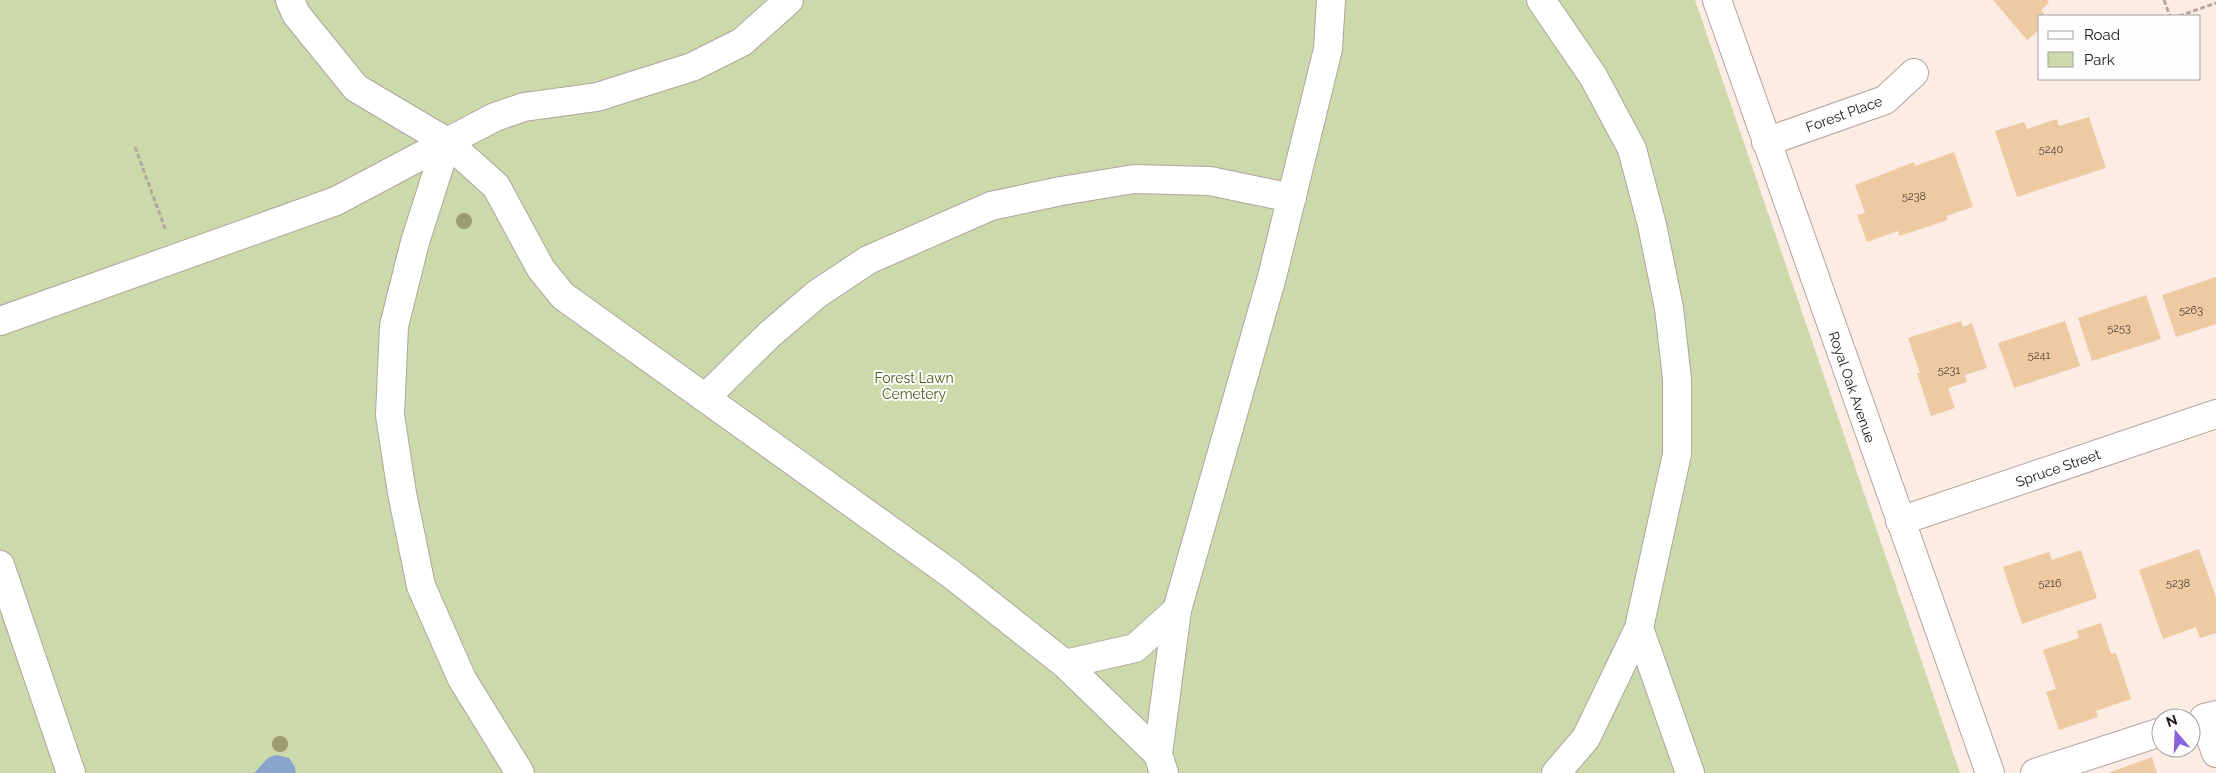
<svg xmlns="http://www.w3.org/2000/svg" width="2216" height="773" font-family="Raleway,sans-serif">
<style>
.green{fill:#cbd9ab}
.water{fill:#89a5cd}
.building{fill:#edcaa1}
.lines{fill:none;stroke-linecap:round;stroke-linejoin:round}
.minor-casing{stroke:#b3a49d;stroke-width:30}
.path{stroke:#b4a8a1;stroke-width:3;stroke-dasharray:5 2.5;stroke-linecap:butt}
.minor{stroke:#fff;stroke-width:28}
.tree{fill:#9b9c70}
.labels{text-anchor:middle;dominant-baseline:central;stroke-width:4;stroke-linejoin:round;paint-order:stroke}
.number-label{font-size:11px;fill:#504337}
.street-label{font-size:14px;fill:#1c1614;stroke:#fdfdfd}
.park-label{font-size:14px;fill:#4b5b12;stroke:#fdfdfd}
</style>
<rect width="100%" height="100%" fill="#fcece4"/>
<path class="green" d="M0,0H1695L1960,773H0Z"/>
<path class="water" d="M276,755L289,758L295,767L296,773H254L268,758Z"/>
<g class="building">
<path d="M1993,0H2047L2049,3L2041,10L2046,16H2040V29L2027,40Z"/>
<path d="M2089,117L2106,168L2017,197L1995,131L2024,122L2027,129L2057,119L2059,126Z"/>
<path d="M1954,152L1973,207L1946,216L1948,220L1899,236L1898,231L1867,242L1857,215L1865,213L1855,185L1914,162L1915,166Z"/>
<path d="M2216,277V324L2176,337L2162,295Z"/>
<path d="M2146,295L2161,339L2092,361L2078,318Z"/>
<path d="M1961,321L1963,327L1972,323L1987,368L1965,375L1967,382L1948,388L1955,408L1931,416L1917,373H1920L1908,338Z"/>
<path d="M2065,321L2080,366L2014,388L1998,343Z"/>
<path d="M2199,549L2216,597V633L2200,638L2196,627L2163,639L2139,570Z"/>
<path d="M2081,550L2097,598L2022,624L2003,567L2049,552L2052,560Z"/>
<path d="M2101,623L2111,654L2116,653L2131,699L2096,711L2098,717L2059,730L2046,692L2056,689L2043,650L2079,638L2077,631Z"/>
<path d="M2152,757L2157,773H2108Z"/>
</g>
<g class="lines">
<g class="minor-casing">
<g id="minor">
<path d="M290,0L296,14L356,88L447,142"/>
<path d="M1541,0L1593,76L1632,149L1652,225L1669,308L1677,379V454L1639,628L1586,738L1556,773"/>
<path d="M1717,0L1990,773"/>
<path d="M1766,142L1885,100L1914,73"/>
<path d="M0,321L336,201L447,142L496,186L541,269L563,296L951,574L1065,664L1158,754"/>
<path d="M706,397L770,334L817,294L868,260L991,206L1061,191L1134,179L1210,181L1292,198"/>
<path d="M1900,521L2216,414"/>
<path d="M0,565L71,773"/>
<path d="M1639,628L1690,773"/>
<path d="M1065,664L1135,648L1177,610"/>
<path d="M2216,715L2204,718L2216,753"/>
<path d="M520,773L462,679L421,586L402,493L390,415L394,326L415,242L447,142L495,117L524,107L597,97L692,67L742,42L789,0"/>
<path d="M1164,773L1158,754L1177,610L1272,277L1328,49L1331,0"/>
<path d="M2035,773L2161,732"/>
</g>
</g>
<g class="path">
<path d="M2164,0L2170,16"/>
<path d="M2179,16L2216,3"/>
<path d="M135,147L166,231"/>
</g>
<use href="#minor" class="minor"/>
</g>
<g class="tree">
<circle cx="464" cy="221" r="8"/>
<circle cx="280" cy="744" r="8"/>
</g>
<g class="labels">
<g class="number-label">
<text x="2051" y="149">5240</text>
<text x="1914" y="196">5238</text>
<text x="2191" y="310">5263</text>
<text x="2119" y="328">5253</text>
<text x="2039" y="355">5241</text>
<text x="1949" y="370">5231</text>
<text x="2050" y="583">5216</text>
<text x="2178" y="583">5238</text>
</g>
<g class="street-label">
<text transform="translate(1844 114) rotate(-20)">Forest Place</text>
<text transform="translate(1852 387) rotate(71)">Royal Oak Avenue</text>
<text transform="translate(2058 468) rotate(-19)">Spruce Street</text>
</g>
<g class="park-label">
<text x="914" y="378">Forest Lawn<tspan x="914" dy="16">Cemetery</tspan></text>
</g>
</g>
<rect x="2038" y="15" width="162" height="65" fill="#fdfdfd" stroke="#a3a1a0"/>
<rect x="2048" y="31" width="25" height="8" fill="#ffffff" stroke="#a3a1a0"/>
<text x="2084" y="40" font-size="15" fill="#1c1614">Road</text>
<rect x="2048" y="52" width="25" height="15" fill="#cbd9ab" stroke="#a3a1a0"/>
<text x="2084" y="65" font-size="15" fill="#1c1614">Park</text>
<g transform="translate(2176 733) rotate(341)"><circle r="24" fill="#fdfdfd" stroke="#a3a1a0"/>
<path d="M0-4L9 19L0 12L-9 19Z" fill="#8763de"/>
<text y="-8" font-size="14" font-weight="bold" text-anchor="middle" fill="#1c1614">N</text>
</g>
</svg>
